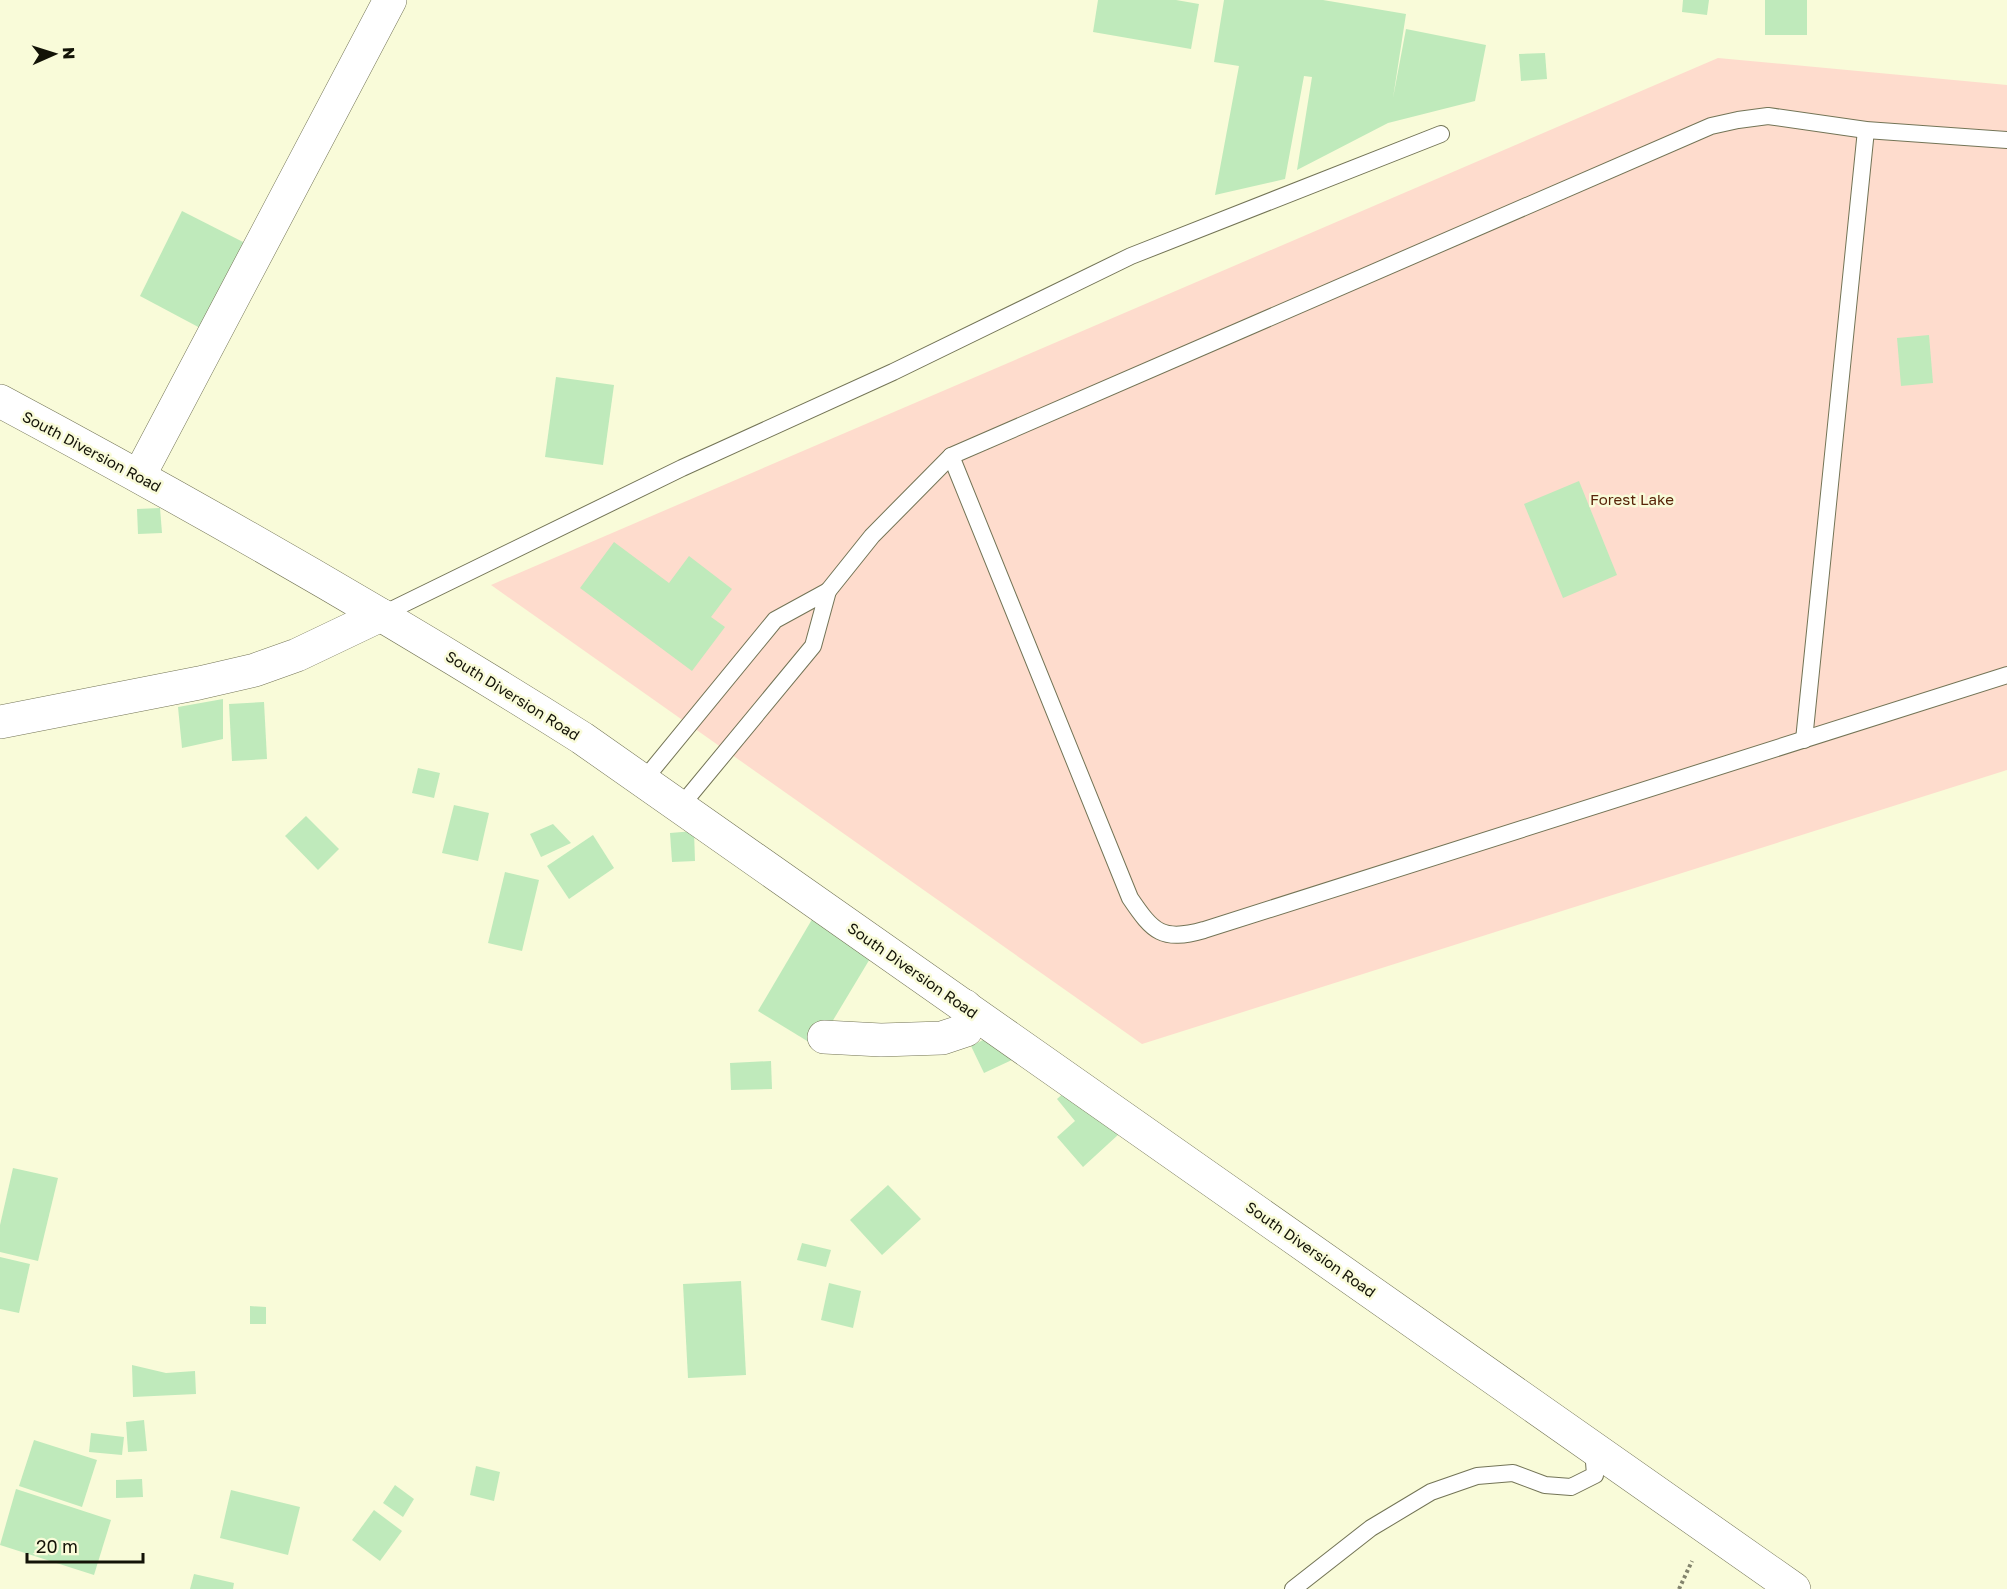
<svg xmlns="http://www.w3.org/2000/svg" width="2007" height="1589" font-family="'Golos Text',sans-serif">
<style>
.green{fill:#fedccd}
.building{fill:#bfeabb}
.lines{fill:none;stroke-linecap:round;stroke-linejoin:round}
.lane-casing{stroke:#737456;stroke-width:18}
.street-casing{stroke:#737456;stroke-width:34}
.secondary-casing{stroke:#737456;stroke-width:34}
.path{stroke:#82836c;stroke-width:4;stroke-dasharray:3 3;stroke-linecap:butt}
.lane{stroke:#fff;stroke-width:16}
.street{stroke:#fff;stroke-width:33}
.secondary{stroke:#fff;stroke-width:33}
.labels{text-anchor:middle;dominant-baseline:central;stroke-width:5;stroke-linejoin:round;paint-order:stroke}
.street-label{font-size:15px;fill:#131307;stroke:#f9fbd9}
.park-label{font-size:15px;fill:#582308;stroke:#f9fbd9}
</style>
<rect width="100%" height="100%" fill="#f9fbd9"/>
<path class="green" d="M1718,58L2007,85V770L1142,1044L491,585Z"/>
<g class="building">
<path d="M1098,0H1176L1199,4L1191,49L1093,32Z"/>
<path d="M1224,0H1323L1406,14L1393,98L1406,29L1486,45L1475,101L1388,123L1297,170L1312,77L1304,76L1285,179L1215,195L1239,66L1214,62Z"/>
<path d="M1683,0H1709L1707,15L1682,12Z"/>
<rect x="1765" y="0" width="42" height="35"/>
<path d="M1545,53L1547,79L1521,81L1519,54Z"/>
<path d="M182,211L245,243L202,329L140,296Z"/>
<path d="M1929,335L1933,383L1901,386L1897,338Z"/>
<path d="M556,377L614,385L603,465L545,457Z"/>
<path d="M1579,481L1617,575L1563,598L1524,504Z"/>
<path d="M160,508L162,533L138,534L137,509Z"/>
<path d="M614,542L669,583L689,556L732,589L711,617L725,627L692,671L580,588Z"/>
<path d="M223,699V739L182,748L178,707Z"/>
<path d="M264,702L267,759L232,761L229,704Z"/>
<path d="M418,768L440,773L434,798L412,793Z"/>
<path d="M454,805L489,813L478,861L442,853Z"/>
<path d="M306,816L339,849L318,870L285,836Z"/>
<path d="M553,824L571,843L541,857L530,834Z"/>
<path d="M694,831L695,861L672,862L670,833Z"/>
<path d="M593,835L614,868L569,899L547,866Z"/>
<path d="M505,872L539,880L522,951L488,943Z"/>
<path d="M814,916L874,952L817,1047L758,1011Z"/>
<path d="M1001,1031L1014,1059L984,1073L971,1046Z"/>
<path d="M771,1061L772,1089L731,1090L730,1063Z"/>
<path d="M1075,1083L1119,1134L1083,1167L1057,1137L1075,1121L1057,1099Z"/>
<path d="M13,1168L58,1178L38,1261L0,1252V1225Z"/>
<path d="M888,1185L921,1219L882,1255L850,1220Z"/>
<path d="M802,1243L831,1250L826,1267L797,1260Z"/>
<path d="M0,1257L30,1264L19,1313L0,1309Z"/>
<path d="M741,1281L746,1375L688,1378L683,1284Z"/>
<path d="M829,1283L861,1291L853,1328L821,1320Z"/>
<path d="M250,1306L266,1307V1324H250Z"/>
<path d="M132,1365L166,1373L195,1371L196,1394L133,1397Z"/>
<path d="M144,1420L147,1451L128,1452L126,1422Z"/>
<path d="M91,1433L124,1437L122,1455L89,1452Z"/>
<path d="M34,1440L97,1460L82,1507L19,1486Z"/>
<path d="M476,1466L500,1472L494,1501L470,1495Z"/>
<path d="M142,1479L143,1497L116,1498V1480Z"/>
<path d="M395,1485L414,1499L403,1517L383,1503Z"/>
<path d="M16,1489L111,1520L94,1575L0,1545Z"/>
<path d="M231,1490L300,1507L288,1555L220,1538Z"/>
<path d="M374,1510L402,1531L380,1561L352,1540Z"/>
<path d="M194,1574L234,1583L233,1589H190Z"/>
</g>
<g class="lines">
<g class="lane-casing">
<g id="lane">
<path d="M951,456L1130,898C1153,932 1162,942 1204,930L2007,675"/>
<path d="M828,591L872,536L951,456L1711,126L1738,120L1768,116L1866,130L2007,140"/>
<path d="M381,615L682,468L893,372L1131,256L1441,134"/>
<path d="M1804,740L1866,130"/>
<path d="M643,781L775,620L828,591L813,646L680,807"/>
<path d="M1293,1589L1371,1528L1431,1492L1477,1476L1513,1473L1545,1485L1571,1487L1595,1475L1593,1449"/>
</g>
</g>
<g class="street-casing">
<g id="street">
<path d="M139,476L390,0"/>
<path d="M0,722L199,683L255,670L297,655L381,615"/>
<path d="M824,1037L881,1040L942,1038L966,1030L970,1020L965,1006"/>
</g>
</g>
<g class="secondary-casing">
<path id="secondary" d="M0,401C198,507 392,618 582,738L1794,1589"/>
</g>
<path class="path" d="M1679,1589L1692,1561"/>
<use href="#lane" class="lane"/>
<use href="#street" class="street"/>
<use href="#secondary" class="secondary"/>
</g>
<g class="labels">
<g class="street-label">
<text transform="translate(92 451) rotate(28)">South Diversion Road</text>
<text transform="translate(513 695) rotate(32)">South Diversion Road</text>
<text transform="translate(913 970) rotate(35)">South Diversion Road</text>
<text transform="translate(1311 1249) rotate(35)">South Diversion Road</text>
</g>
<g class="park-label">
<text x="1632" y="499">Forest Lake</text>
</g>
</g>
<g transform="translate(54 54) rotate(87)" stroke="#f9fbd9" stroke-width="4.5" paint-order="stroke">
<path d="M0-4.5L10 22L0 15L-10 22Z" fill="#131307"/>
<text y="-9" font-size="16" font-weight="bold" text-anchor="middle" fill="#131307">N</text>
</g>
<path d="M27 1553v9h116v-9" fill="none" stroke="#131307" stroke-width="3"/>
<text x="36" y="1553" font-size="18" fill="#131307" stroke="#f9fbd9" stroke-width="4.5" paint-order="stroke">20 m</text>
</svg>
